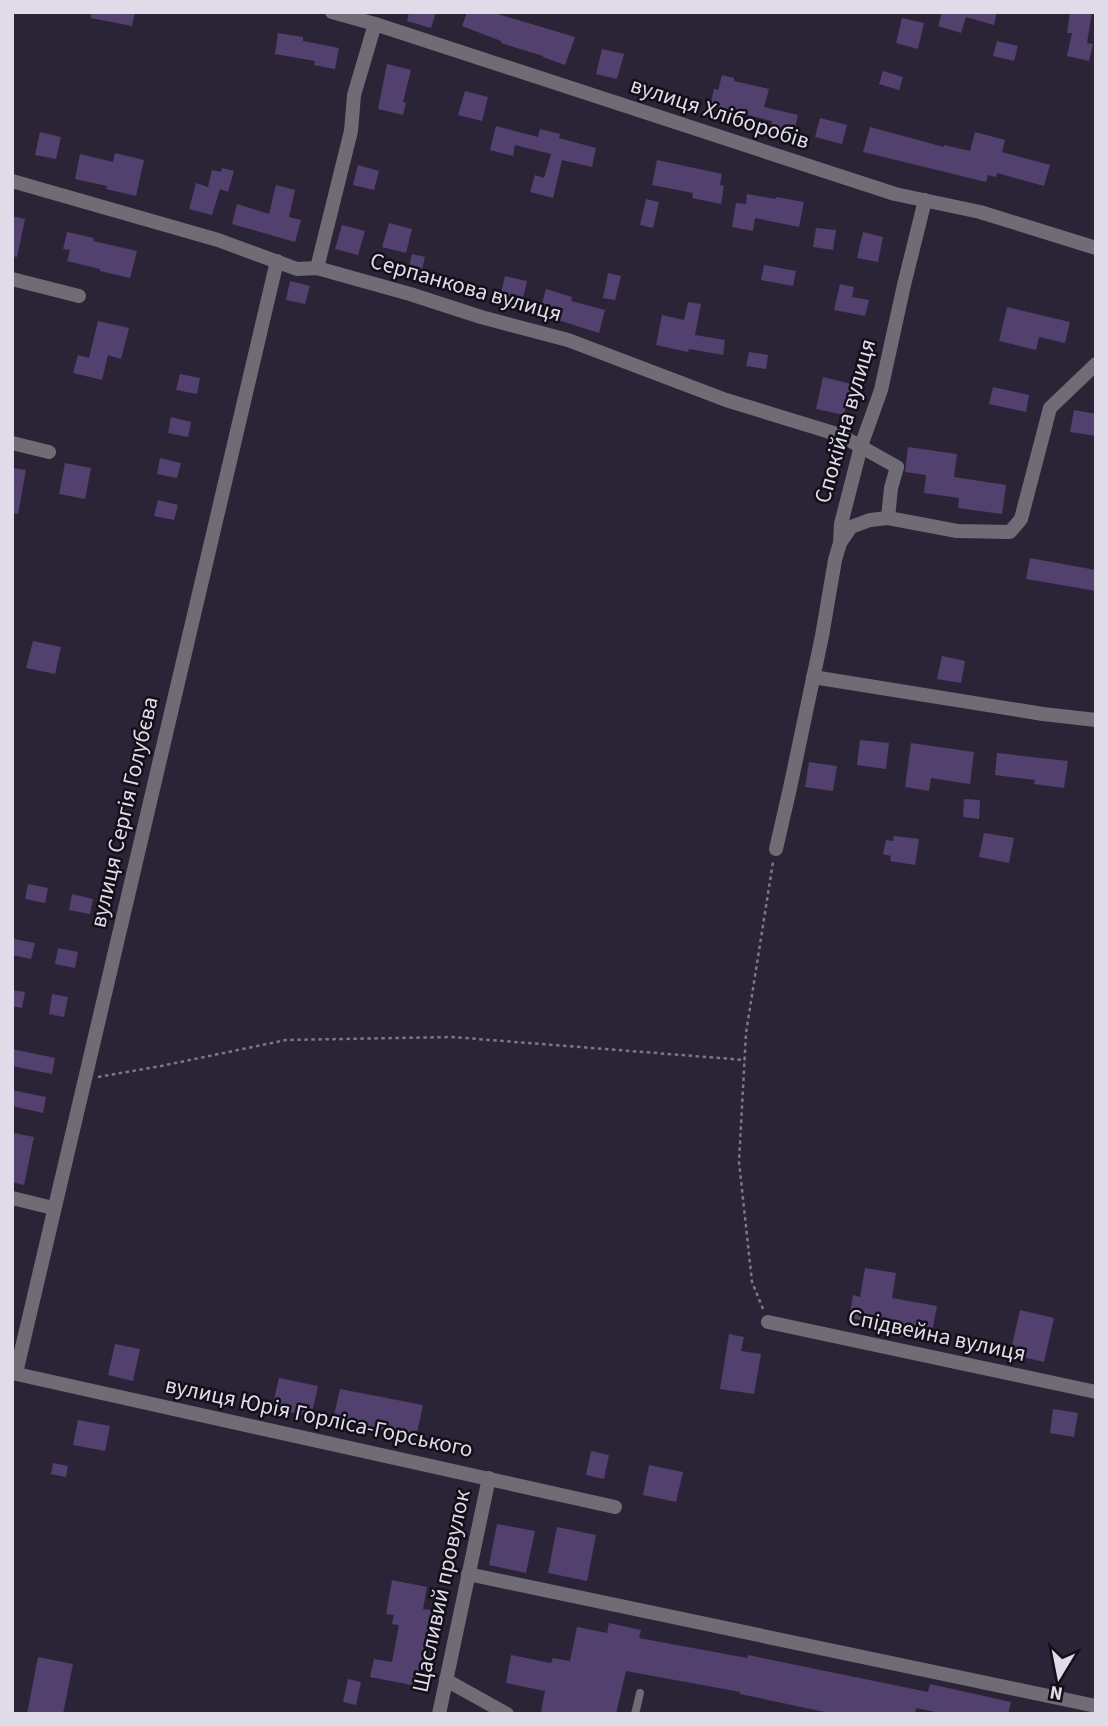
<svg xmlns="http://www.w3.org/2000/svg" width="1108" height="1726" font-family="'Source Sans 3',sans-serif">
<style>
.building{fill:#52406e}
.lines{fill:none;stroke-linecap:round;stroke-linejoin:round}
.path{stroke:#7c7787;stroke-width:2.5;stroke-dasharray:3.5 3.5;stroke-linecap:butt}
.lane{stroke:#706c76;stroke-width:8}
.street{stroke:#706c76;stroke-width:14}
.labels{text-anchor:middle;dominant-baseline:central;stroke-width:5;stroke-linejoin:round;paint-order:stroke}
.street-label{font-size:23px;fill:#dfdbe8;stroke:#120f18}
</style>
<rect width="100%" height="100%" fill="#2b2437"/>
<g class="building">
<path d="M91,12H135L132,26L91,18Z"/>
<path d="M409,12H436L431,28L407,21Z"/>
<path d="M467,12H491L575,37L565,65L543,57V56L501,43V41L462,26Z"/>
<path d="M942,12H997L994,25L966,17L961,33L938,26Z"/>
<path d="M1070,12H1092L1087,43L1093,44L1089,61L1067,56L1072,33H1067Z"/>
<path d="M902,18L924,23L918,49L896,43Z"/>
<path d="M278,33L303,37V41L339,48L335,69L314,65L315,61L275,54Z"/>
<path d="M997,41L1018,46L1014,61L993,56Z"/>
<path d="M602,49L624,54L617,79L596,74Z"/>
<path d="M387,64L411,70L403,102L406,103L403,115L378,109Z"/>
<path d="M883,71L903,77L899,90L879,84Z"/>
<path d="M722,75L734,78V81L769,89L764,107L798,115L794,132L771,127L772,121L710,106L714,89L718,90Z"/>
<path d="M465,91L488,97L482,121L458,115Z"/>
<path d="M820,118L847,125L842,144L815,137Z"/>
<path d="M496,126L538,137L540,129L560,134L559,138L596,148L592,167L562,160L553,198L530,192L535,175L544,178L551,154L515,145L513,156L490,150Z"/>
<path d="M870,127L944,147V145L970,151L975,132L1005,140L1002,152L1050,165L1044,186L997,173L996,177L988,175L986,182L863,152Z"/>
<path d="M40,132L61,137L56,159L35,155Z"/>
<path d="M115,153L144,160L136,196L106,189L107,186L75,179L80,154L113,162Z"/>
<path d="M657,160L722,174L720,185L724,186L721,204L692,198L693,193L652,185Z"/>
<path d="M358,165L379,171L374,190L353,185Z"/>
<path d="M222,168L234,171L228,192L220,189L212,215L189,209L196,183L208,187L212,170L221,172Z"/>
<path d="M276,185L295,190L289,217L301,220L295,242L232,224L237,204L269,214Z"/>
<path d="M747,194L776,199V197L804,202L799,227L755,218L753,231L732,227L736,203L746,204Z"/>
<path d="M646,199L659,202L653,228L640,225Z"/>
<path d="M12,216L25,219L17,257L12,256Z"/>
<path d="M389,223L412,229L406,253L382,247Z"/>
<path d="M342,225L365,231L358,255L335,249Z"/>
<path d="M816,228L836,230L833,250L813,247Z"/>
<path d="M67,232L94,238L93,241L137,251L130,278L100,271V269L67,261L70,250L63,249Z"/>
<path d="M863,232L883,237L878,262L857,258Z"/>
<path d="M412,254L425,257L420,278L407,275Z"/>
<path d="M764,265L796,271L793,286L761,280Z"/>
<path d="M608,273L621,276L615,300L603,298Z"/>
<path d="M505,276L527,281L521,307L499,302Z"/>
<path d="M290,281L310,286L305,304L286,300Z"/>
<path d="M840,284L854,287L852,297L869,300L865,316L834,310Z"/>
<path d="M546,289L572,297L571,301L605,310L599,333L539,314Z"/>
<path d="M688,302L701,304L695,335L725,340L723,355L689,349L688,352L656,345L662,315L684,320Z"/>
<path d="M1007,307L1070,322L1065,343L1039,337L1036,350L999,341Z"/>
<path d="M98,321L129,328L121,359L108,355L102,380L73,373L78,355L89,358Z"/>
<path d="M749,352L768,355L766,369L746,366Z"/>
<path d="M180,374L200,378L197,394L176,390Z"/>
<path d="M823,377L851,384L844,415L816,409Z"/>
<path d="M993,387L1029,395L1026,412L989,404Z"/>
<path d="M1074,410L1096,414V436L1070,432Z"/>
<path d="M171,417L191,422L188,437L168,433Z"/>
<path d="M908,447L957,454L954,477L1006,485L1002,514L958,508L959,498L924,493L926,475L905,472Z"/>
<path d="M160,458L181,463L177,478L157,474Z"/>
<path d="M65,463L91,468L85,499L59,494Z"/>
<path d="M12,468L26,470L18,514L12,513Z"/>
<path d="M158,500L178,505L174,520L154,516Z"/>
<path d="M1030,558L1096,570V591L1026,579Z"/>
<path d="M33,641L61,647L55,674L26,668Z"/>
<path d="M942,656L965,661L961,683L937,679Z"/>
<path d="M860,740L889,743L886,769L857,765Z"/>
<path d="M911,743L974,752L970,784L931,778L929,791L905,787Z"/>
<path d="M997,753L1068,761L1064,788L1034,784L1035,780L995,775Z"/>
<path d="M809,762L837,766L833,791L805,787Z"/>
<path d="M964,799L980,800L979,819L963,817Z"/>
<path d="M984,833L1014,838L1009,863L979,857Z"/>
<path d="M894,836L919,839L915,865L890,861L891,856L883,854L886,840L893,841Z"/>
<path d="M28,884L48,888L45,903L25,899Z"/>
<path d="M72,894L93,899L90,914L69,910Z"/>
<path d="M14,939L35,943L31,959L12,955Z"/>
<path d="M58,948L78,952L75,968L55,964Z"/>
<path d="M12,990L25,992L22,1008L12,1006Z"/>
<path d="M52,994L68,997L64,1017L49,1014Z"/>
<path d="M12,1049L55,1058L52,1074L12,1066Z"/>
<path d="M12,1090L46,1097L43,1113L12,1106Z"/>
<path d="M14,1133L34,1137L24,1185L12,1182V1141Z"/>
<path d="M865,1268L896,1273L892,1298L937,1306L930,1342L892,1335L894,1326L849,1318L853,1295L860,1297Z"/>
<path d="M1020,1310L1054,1318L1044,1362L1010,1354Z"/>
<path d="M729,1334L744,1337L741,1351L761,1354L754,1394L720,1389Z"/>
<path d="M115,1344L140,1349L133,1381L108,1375Z"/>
<path d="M279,1378L318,1386L311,1417L272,1408Z"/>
<path d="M340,1389L423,1405L416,1437L333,1420Z"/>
<path d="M1053,1409L1078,1413L1074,1437L1050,1433Z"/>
<path d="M78,1420L110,1426L105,1451L73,1445Z"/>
<path d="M591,1451L609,1455L604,1479L586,1475Z"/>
<path d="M53,1463L68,1466L66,1477L51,1474Z"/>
<path d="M649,1465L683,1472L676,1502L643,1495Z"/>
<path d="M497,1524L535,1531L526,1573L489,1565Z"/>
<path d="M557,1527L596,1535L587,1581L548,1573Z"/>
<path d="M392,1580L427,1587L423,1609L432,1610L417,1686L370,1677L374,1659L392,1662L399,1625L392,1624L394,1615L386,1614Z"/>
<path d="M609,1623L641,1630L639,1638L747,1658L748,1655L928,1692L930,1684L1011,1702L1008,1714H944L916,1708L915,1714H834L740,1694V1692L626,1671L616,1714H545L541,1711L545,1691L506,1683L511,1655L551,1663L553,1658L570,1661L577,1627L607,1633Z"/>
<path d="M38,1657L73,1664L63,1714H27Z"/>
<path d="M348,1679L361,1682L356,1705L343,1702Z"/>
</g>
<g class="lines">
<g class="path">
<path d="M98,1077L161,1066L286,1040L452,1037L745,1060"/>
<path d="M763,1309L752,1282L739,1162L746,1033L773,862"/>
</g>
<path class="lane" d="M635,1714L640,1693"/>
<g class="street">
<path d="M332,12L375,24L895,194L980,212L1096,248"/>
<path d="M12,181L218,240L297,269L317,268L410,294L481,317L568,340L726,400L840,435L897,467L891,488L888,518"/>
<path d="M317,268L351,131L354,95L375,24"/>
<path d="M12,279L79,296"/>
<path d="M12,443L49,452"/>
<path d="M840,543L851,527L870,520L888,518L957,531L1010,532L1021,519L1050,408L1096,364"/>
<path d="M813,677L1043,714L1096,720"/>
<path d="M776,849L790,788L822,636L835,560L840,543L841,524L861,446L881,390L904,285L925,200"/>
<path d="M12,1198L53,1208"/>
<path d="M768,1322L1096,1392"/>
<path d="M12,1373L615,1507"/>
<path d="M16,1373L277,261"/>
<path d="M468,1574L1096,1706"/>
<path d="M446,1680L507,1714"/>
<path d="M439,1714L489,1478"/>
</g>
</g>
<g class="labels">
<g class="street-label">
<text transform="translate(720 113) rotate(18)">вулиця Хліборобів</text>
<text transform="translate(466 287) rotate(16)">Серпанкова вулиця</text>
<text transform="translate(845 421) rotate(-74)">Спокійна вулиця</text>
<text transform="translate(124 812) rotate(-77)">вулиця Сергія Голубєва</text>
<text transform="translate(937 1335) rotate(12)">Спідвейна вулиця</text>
<text transform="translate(319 1417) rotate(12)">вулиця Юрія Горліса-Горського</text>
<text transform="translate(441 1591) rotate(-78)">Щасливий провулок</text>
</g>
</g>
<rect width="1108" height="1726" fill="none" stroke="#dfdbe8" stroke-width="28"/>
<g transform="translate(1059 1677) rotate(190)" stroke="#120f18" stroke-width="5" paint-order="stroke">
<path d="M0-5L12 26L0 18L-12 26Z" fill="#dfdbe8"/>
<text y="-10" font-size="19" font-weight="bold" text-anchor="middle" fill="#dfdbe8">N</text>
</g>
</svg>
